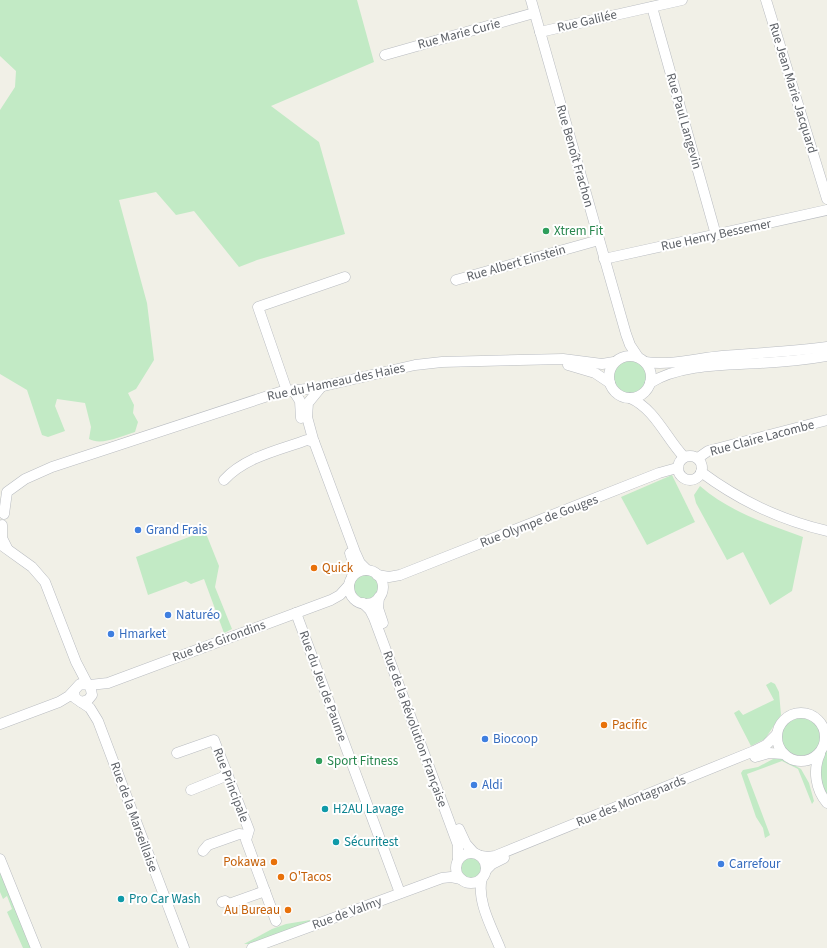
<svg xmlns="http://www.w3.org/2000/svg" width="827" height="948" font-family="'Source Sans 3',sans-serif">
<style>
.green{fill:#c2eac5}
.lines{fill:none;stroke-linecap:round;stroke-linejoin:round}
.minor-casing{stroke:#b9bcc1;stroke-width:11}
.minor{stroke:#fff;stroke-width:10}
.leisure-dot{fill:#2e9e5b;stroke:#fff;stroke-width:1.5}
.shop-dot{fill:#3f7fe0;stroke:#fff;stroke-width:1.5}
.food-dot{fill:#e8710a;stroke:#fff;stroke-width:1.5}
.culture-dot{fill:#0f9aa8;stroke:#fff;stroke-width:1.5}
.labels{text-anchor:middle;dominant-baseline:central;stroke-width:4;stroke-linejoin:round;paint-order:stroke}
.street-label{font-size:13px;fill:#5e6268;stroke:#fff}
.leisure-label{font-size:13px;fill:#27864d;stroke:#fff;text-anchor:start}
.shop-label{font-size:13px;fill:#366cbe;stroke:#fff;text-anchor:start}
.food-label{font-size:13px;fill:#c56008;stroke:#fff;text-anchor:start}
.culture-label{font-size:13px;fill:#0d838f;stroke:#fff;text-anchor:start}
</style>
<rect width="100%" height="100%" fill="#f1f0e7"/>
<g class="green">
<path d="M0,0H357L374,62L271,106L319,142L345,234L257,260L239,267L194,211L176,215L156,192L119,200L147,303L154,360L136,389L128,393L134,405L133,413L138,422L135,432C122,436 101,446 89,439L91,427L85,403L57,399L55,406L65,431L48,437L42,435L27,390L0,374V110L15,87L16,71L0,56Z"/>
<circle cx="630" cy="377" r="17"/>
<path d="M672,475L695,522L647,545L621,497Z"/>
<path d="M700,486C730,512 767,524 803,537L792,591L770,605L743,552L727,560L696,503L694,495Z"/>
<path d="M205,531L219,566L215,587L232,629L224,633L204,579L191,584L186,581L148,595L136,557Z"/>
<circle cx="366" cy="587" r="12"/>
<path d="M771,682L775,684L779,692L781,715L765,739L751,746L734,713L739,710L743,715L774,700L766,685Z"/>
<circle cx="801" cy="738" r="20"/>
<path d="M827,749V793H825L817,770Z"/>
<path d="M780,757L801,769L809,783L814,801L812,804L798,769L782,761L747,774L770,835L765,838L763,828L756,817L741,773L743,770L758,767L775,758Z"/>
<circle cx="471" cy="868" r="10"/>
<path d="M0,869L32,948H23L7,912L12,909L7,896L3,899L0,892Z"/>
<path d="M316,919L252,944H244L272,929L286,924Z"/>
</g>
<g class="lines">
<g class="minor-casing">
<g id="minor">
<path d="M531,0L626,334L630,345L638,357"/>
<path d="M766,0L827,199"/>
<path d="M652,7L716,235"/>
<path d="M540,32L682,0"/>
<path d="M385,55L534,13"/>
<path d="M604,259L827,210"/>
<path d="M456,280L599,240"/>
<circle cx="630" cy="377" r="21"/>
<path d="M645,362C670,366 698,358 722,356C757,353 792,352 827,347"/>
<path d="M568,365L595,373L610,383"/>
<path d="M650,383C679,364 727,365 760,363C783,362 805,360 827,356"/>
<path d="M321,387L308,403L307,417L313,439L355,552L360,563L367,570"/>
<path d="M293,390L300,401L301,418"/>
<path d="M287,391L258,307L345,277"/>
<path d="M630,398C655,409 666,438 684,457"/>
<circle cx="690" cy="468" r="12"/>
<path d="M698,458L708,451L827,420"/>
<path d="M701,472C740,501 780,520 827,531"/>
<path d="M224,480C245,457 279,450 307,440L314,442"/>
<path d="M4,514L7,492L25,479L52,467L280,392L315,388L415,365L442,362L563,359L602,364L614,362"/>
<path d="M2,525V538L7,548"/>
<path d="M0,544L32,567L45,582L76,662L88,685"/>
<path d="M350,553L354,566L352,577"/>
<circle cx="366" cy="587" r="17"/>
<path d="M377,575L389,577L400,575L659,473L677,468"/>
<path d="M379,597L378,608L383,623"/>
<path d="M363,603L370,610L374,618L458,845V859"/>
<path d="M296,613L400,893"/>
<path d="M90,685L108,683L331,600L340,595L349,585"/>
<path d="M81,702L90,708L98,721L184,948"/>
<circle cx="801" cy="737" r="24"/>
<path d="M0,724L59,702L69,696L80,684L90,685L92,695L88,700L81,702L75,698L74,691"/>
<path d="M177,753L214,740L249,830L246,840L276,921"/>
<path d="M820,754C813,769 815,789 827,803"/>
<path d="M755,757L769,753L784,754"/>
<path d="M191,790L228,775"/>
<path d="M459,829L466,844L474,853"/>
<path d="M203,851L208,845L239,834L247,835"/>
<circle cx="471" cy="868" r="15"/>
<path d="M481,856L488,857L495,856L754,751L766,745L777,734"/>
<path d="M0,859L36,948"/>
<path d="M486,870L492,864L504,858"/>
<path d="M482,878C476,900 492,928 500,948"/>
<path d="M222,902L225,901L229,904L265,891"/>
<path d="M252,948L442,878L451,877L461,879"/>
</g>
</g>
<use href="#minor" class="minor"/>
</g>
<g class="leisure-dot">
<circle cx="546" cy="231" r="4"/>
<circle cx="319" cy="761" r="4"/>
</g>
<g class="shop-dot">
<circle cx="138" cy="530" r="4"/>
<circle cx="168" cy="615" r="4"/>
<circle cx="111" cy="634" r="4"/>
<circle cx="485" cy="739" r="4"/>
<circle cx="474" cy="785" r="4"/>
<circle cx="721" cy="864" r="4"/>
</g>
<g class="food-dot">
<circle cx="314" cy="568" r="4"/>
<circle cx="604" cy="725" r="4"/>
<circle cx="274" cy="862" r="4"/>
<circle cx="281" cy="877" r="4"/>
<circle cx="288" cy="910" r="4"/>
</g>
<g class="culture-dot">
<circle cx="325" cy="809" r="4"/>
<circle cx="336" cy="842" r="4"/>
<circle cx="121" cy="899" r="4"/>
</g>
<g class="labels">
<g class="street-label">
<text transform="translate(587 21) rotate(-13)">Rue Galilée</text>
<text transform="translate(459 34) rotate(-15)">Rue Marie Curie</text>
<text transform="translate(793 88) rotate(73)">Rue Jean Marie Jacquard</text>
<text transform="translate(684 121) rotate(74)">Rue Paul Langevin</text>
<text transform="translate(575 156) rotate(74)">Rue Benoît Frachon</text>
<text transform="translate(716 235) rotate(-12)">Rue Henry Bessemer</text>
<text transform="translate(516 263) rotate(-16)">Rue Albert Einstein</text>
<text transform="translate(336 382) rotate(-12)">Rue du Hameau des Haies</text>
<text transform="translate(762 438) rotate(-15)">Rue Claire Lacombe</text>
<text transform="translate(539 521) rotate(-21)">Rue Olympe de Gouges</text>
<text transform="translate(219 641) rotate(-20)">Rue des Girondins</text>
<text transform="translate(323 686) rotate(70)">Rue du Jeu de Paume</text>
<text transform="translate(415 729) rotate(70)">Rue de la Révolution Française</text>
<text transform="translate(231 785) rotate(69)">Rue Principale</text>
<text transform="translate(631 801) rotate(-22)">Rue des Montagnards</text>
<text transform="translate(134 817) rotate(70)">Rue de la Marseillaise</text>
<text transform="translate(347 913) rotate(-20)">Rue de Valmy</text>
</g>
<g class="leisure-label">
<text x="554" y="231">Xtrem Fit</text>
<text x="327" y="761">Sport Fitness</text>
</g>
<g class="shop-label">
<text x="146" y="530">Grand Frais</text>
<text x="176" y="615">Naturéo</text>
<text x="119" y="634">Hmarket</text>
<text x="493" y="739">Biocoop</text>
<text x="482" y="785">Aldi</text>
<text x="729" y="864">Carrefour</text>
</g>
<g class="food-label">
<text x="322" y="568">Quick</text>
<text x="612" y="725">Pacific</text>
<text x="266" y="862" text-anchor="end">Pokawa</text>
<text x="289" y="877">O'Tacos</text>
<text x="280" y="910" text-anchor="end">Au Bureau</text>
</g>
<g class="culture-label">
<text x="333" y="809">H2AU Lavage</text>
<text x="344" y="842">Sécuritest</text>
<text x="129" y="899">Pro Car Wash</text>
</g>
</g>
</svg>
